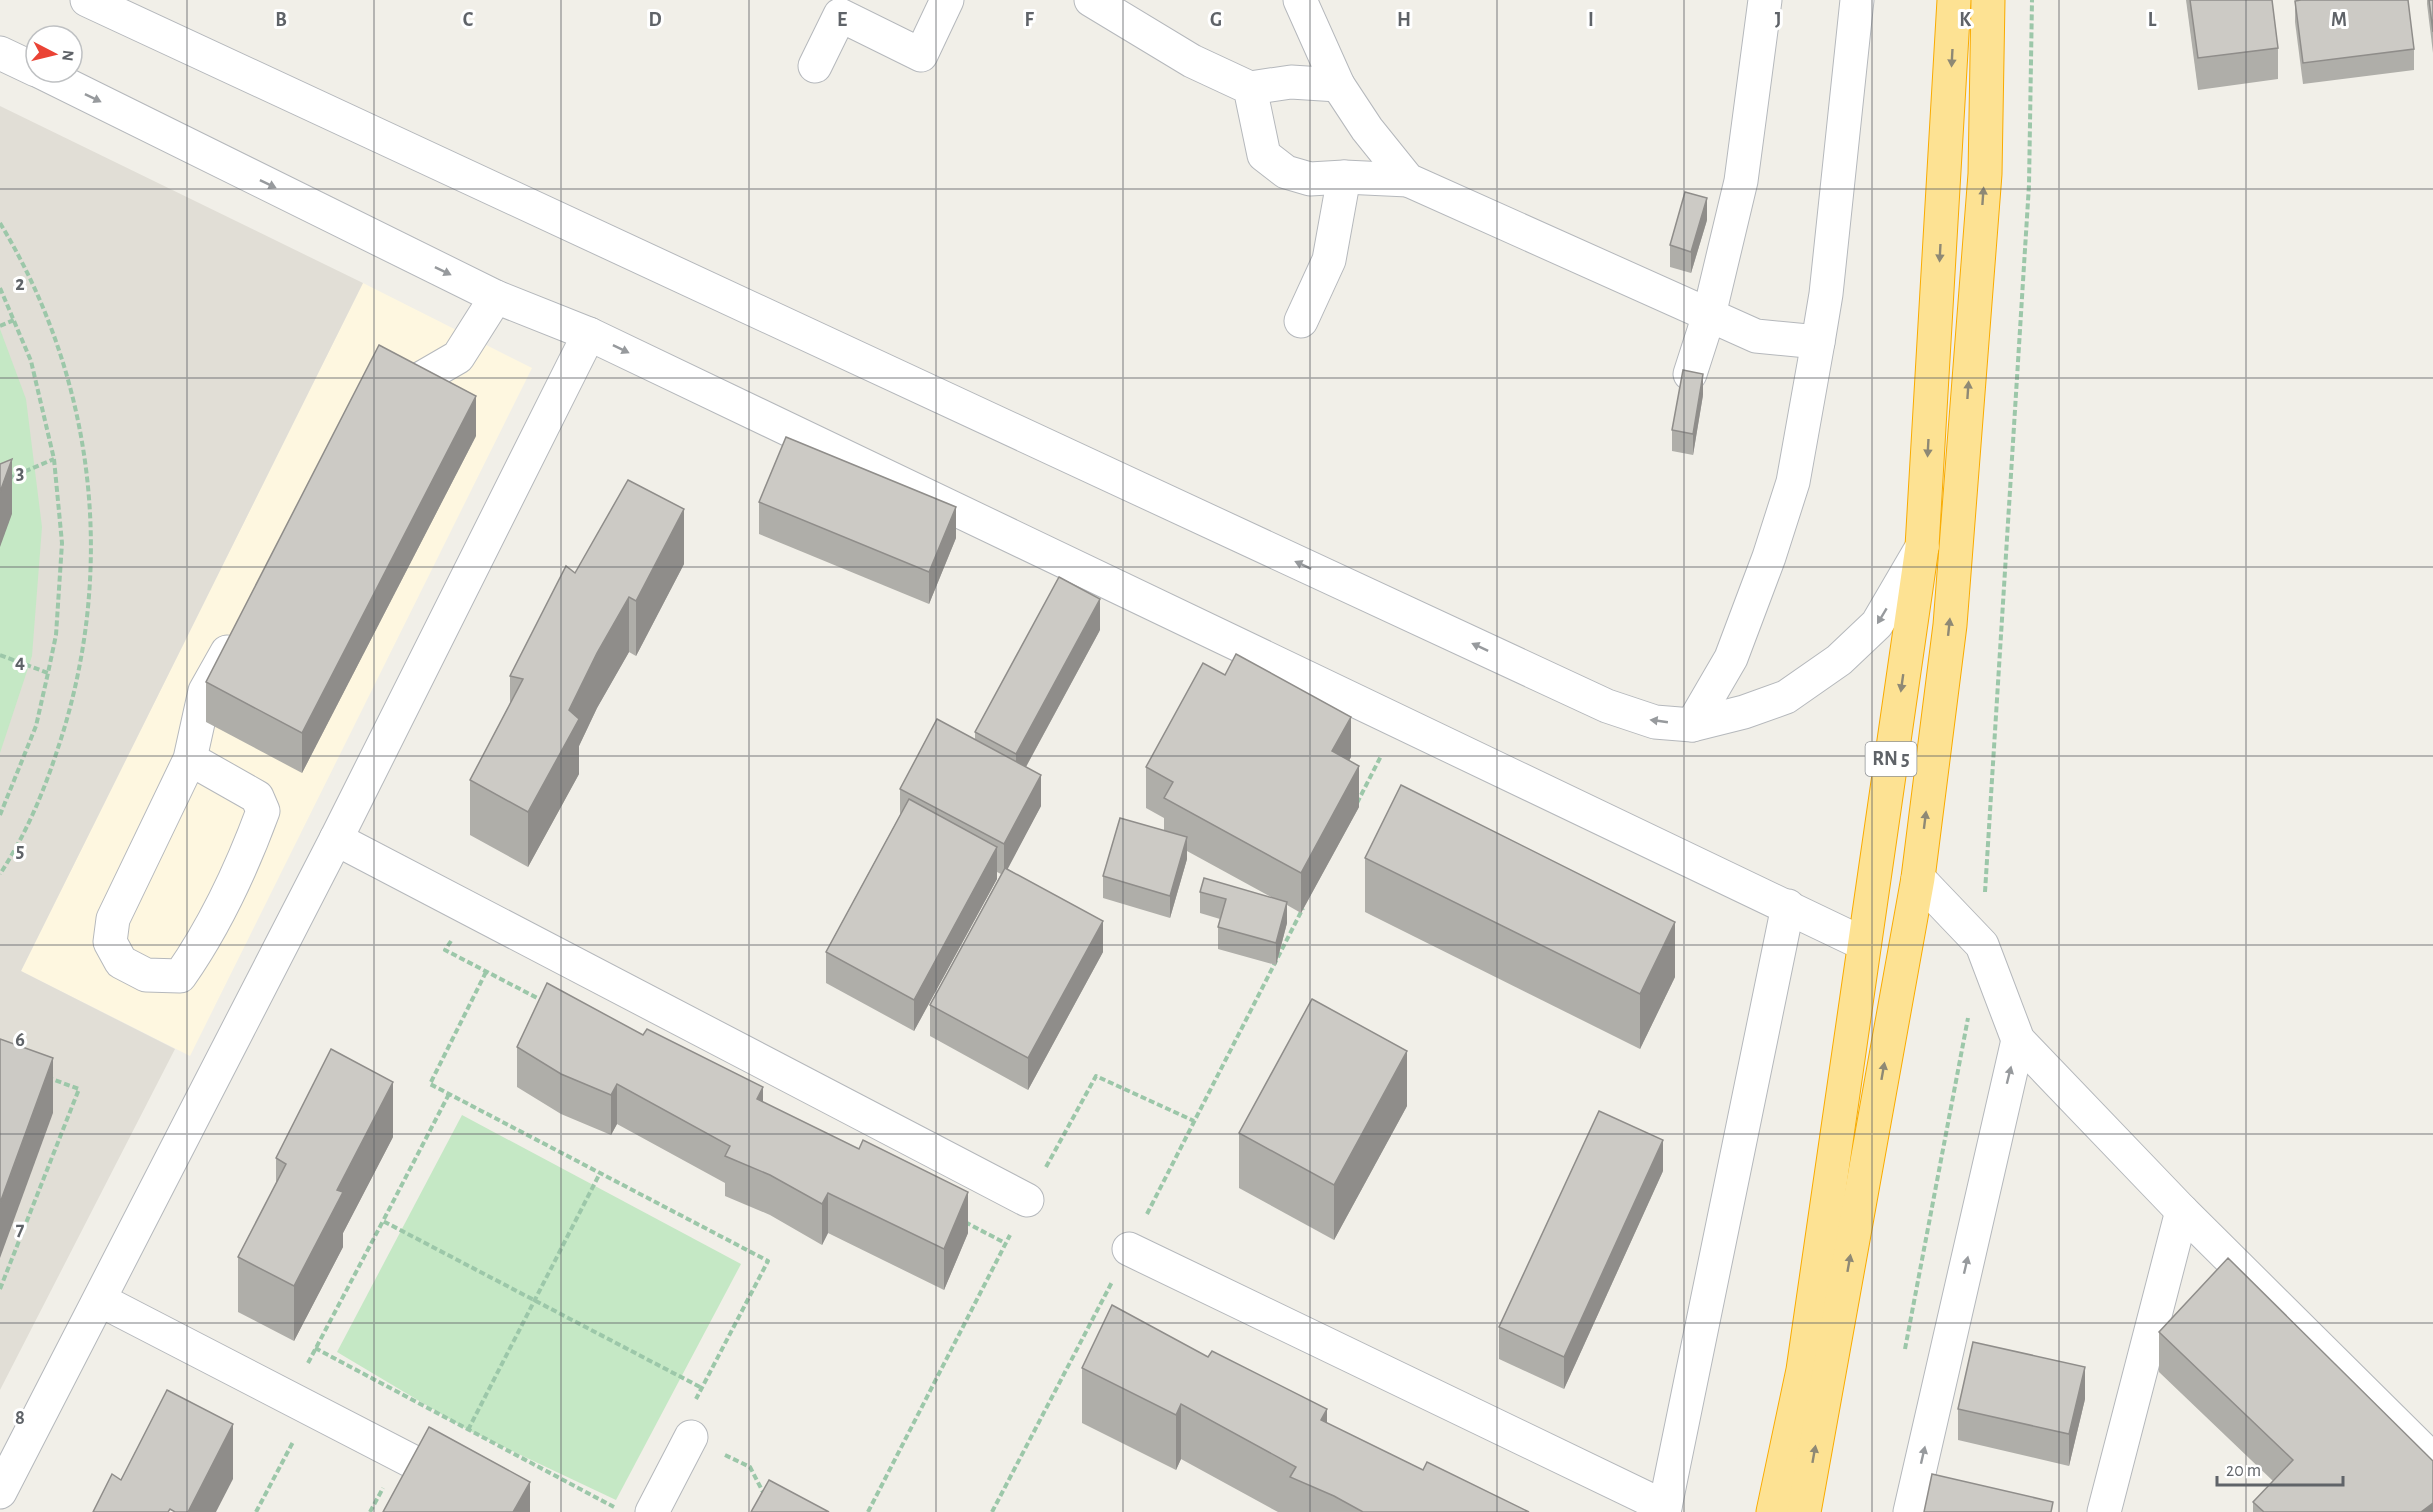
<svg xmlns="http://www.w3.org/2000/svg" width="2433" height="1512" font-family="'Alegreya Sans',sans-serif">
<style>
.commercial{fill:#fef7e0}
.education{fill:#e1ded6}
.green{fill:#c5e8c5}
.lines{fill:none;stroke-linecap:round;stroke-linejoin:round}
.minor-casing{stroke:#b5b8bc;stroke-width:35}
.highway-casing{stroke:#f9ab00;stroke-width:35}
.path{stroke:#9cc7a9;stroke-width:4;stroke-dasharray:6 3;stroke-linecap:butt}
.minor{stroke:#fff;stroke-width:33}
.highway{stroke:#fde293;stroke-width:33}
.wall{fill:#afaea9}
.shaded-wall{fill:#8f8d8a}
.building{fill:#cccac5;stroke:#8f8d8a;stroke-width:1.5}
.oneway{fill:#8e8975}
.oneway2{fill:#979a9d}
.grid{fill:none;stroke:#5f6368;stroke-width:1.5;stroke-opacity:0.55}
.labels{text-anchor:middle;dominant-baseline:central;stroke-width:6;stroke-linejoin:round;paint-order:stroke}
.shield{fill:#fff;stroke:#8f9295;stroke-width:1.5}
.shield-label{font-size:20px;font-weight:bold;fill:#5f6368}
.grid-label{font-size:20px;text-anchor:middle;font-weight:bold;fill:#5f6368;stroke:#fff;stroke-width:6;stroke-linejoin:round;paint-order:stroke}
</style>
<rect width="100%" height="100%" fill="#f1efe8"/>
<path class="commercial" d="M363,283L532,368L190,1056L21,971Z"/>
<path class="education" d="M0,106L363,283L21,971L175,1049L0,1390Z"/>
<g class="green">
<path d="M0,329L26,399L42,527L32,656L0,753Z"/>
<path d="M462,1115L741,1264L616,1500L468,1430L337,1352Z"/>
</g>
<g class="lines">
<g class="minor-casing">
<g id="minor">
<path d="M87,0L1607,706L1655,722L1692,725L1744,712L1786,697L1839,660L1877,624L1922,547"/>
<path d="M1091,0L1192,61L1250,88L1264,155L1286,172L1310,179L1344,177L1408,180"/>
<path d="M0,53L36,70"/>
<path d="M815,66L840,15L921,55L947,0"/>
<path d="M41,72L496,297L589,334L1864,944"/>
<path d="M1338,85L1367,129L1408,180L1756,336L1818,342L1826,294L1857,0"/>
<path d="M1250,88L1291,82L1338,85L1300,0"/>
<path d="M1301,321L1329,260L1344,177"/>
<path d="M1690,374L1709,315L1741,181L1765,0"/>
<path d="M397,399L420,379L458,357L496,297"/>
<path d="M1692,725L1731,658L1769,557L1793,482L1818,342"/>
<path d="M190,759L257,797L263,811C242,868 215,926 180,976L146,975L121,962L110,942L113,919L190,759L205,691L227,652"/>
<path d="M336,839L1027,1200"/>
<path d="M1918,878L1982,945L2018,1040L2182,1211L2433,1460"/>
<path d="M1129,1249L1665,1507"/>
<path d="M100,1300L510,1512"/>
<path d="M0,1492L336,839L589,334"/>
<path d="M652,1512L691,1437"/>
<path d="M1664,1512L1788,906"/>
<path d="M1910,1512L2018,1040"/>
<path d="M2104,1512L2182,1211"/>
</g>
</g>
<g class="highway-casing">
<g id="highway">
<path d="M1773,1512L1803,1370L1922,547L1954,0"/>
<path d="M1804,1512L1918,878L1950,625L1985,174L1988,0"/>
</g>
</g>
<g class="path">
<path d="M0,223C97,383 117,574 57,751C43,794 25,836 0,874"/>
<path d="M0,288L31,361L54,459L62,543L56,635L48,673L36,726L0,815"/>
<path d="M0,326L14,320"/>
<path d="M0,482L54,459"/>
<path d="M0,655L48,673"/>
<path d="M1357,803L1381,756"/>
<path d="M1985,892L2029,185L2032,0"/>
<path d="M451,941L445,950L543,1001"/>
<path d="M486,972L430,1084L768,1261L696,1399"/>
<path d="M449,1094L383,1221L702,1388"/>
<path d="M1046,1167L1096,1076L1194,1121"/>
<path d="M1147,1214L1303,908"/>
<path d="M965,1222L1005,1243"/>
<path d="M0,1289L79,1089L49,1078"/>
<path d="M315,1348L614,1507"/>
<path d="M1905,1349L1968,1018"/>
<path d="M308,1363L383,1221"/>
<path d="M468,1430L600,1173"/>
<path d="M725,1455L750,1467L764,1494"/>
<path d="M256,1512L293,1442"/>
<path d="M370,1512L383,1488"/>
<path d="M868,1512L1010,1235"/>
<path d="M992,1512L1112,1282"/>
</g>
<use href="#minor" class="minor"/>
<use href="#highway" class="highway"/>
</g>
<g class="wall">
<path d="M2186,0H2272L2278,48V79L2198,90Z"/>
<path d="M2427,0H2433V53L2427,4Z"/>
<path d="M2295,1L2414,49V70L2303,84L2295,22Z"/>
<path d="M1707,220L1691,273L1670,267V245Z"/>
<path d="M1703,395L1693,455L1672,451V430Z"/>
<path d="M476,436L302,773L206,722V682Z"/>
<path d="M759,502L956,538L929,604L759,534Z"/>
<path d="M684,564L636,656L629,652L597,708L579,746V774L528,867L470,835V780L510,705V676L575,573Z"/>
<path d="M1100,630L1026,767L1041,806L1007,869L1103,952L1028,1090L930,1036V1005L1001,874L997,872V879L914,1031L826,983V952L900,815V789L975,740V732Z"/>
<path d="M1351,757L1349,761L1359,807L1301,913L1287,905V923L1276,965L1218,949V927L1220,919L1200,913V892L1273,898L1187,851V859L1170,918L1103,898V876L1164,831V818L1146,808V767Z"/>
<path d="M1365,858L1675,977L1640,1049L1365,912Z"/>
<path d="M517,1047L763,1102L968,1233L944,1290L828,1233L822,1245L770,1215L725,1196V1183L617,1124L611,1135L561,1114L517,1087Z"/>
<path d="M1407,1106L1334,1240L1239,1188V1133Z"/>
<path d="M393,1137L343,1233V1247L294,1341L238,1312V1257L276,1184V1158Z"/>
<path d="M1663,1171L1564,1389L1499,1359V1327Z"/>
<path d="M2159,1332L2433,1512H2253V1502L2273,1481L2159,1372Z"/>
<path d="M1082,1368L1327,1423L1423,1470L1529,1512H1278L1181,1459L1176,1470L1082,1423Z"/>
<path d="M2085,1399L2069,1466L1958,1440V1409Z"/>
</g>
<g class="shaded-wall">
<path d="M1707,198V220L1691,273V252Z"/>
<path d="M1703,374V395L1693,455V434Z"/>
<path d="M476,396V436L302,773V733Z"/>
<path d="M12,459V514L0,547V492Z"/>
<path d="M956,507V538L929,604V572Z"/>
<path d="M684,509V564L636,656V601Z"/>
<path d="M629,597V652L597,708L579,746V774L528,867V812L569,710L597,653Z"/>
<path d="M1100,599V630L1016,785V754Z"/>
<path d="M1351,717V757L1332,792V751Z"/>
<path d="M1359,766V807L1301,913V873Z"/>
<path d="M1041,775V806L1004,876V844Z"/>
<path d="M1187,837V859L1170,918V896Z"/>
<path d="M997,847V879L914,1031V1000Z"/>
<path d="M1287,902V923L1276,965V943Z"/>
<path d="M1103,921V952L1028,1090V1058Z"/>
<path d="M1675,922V977L1640,1049V994Z"/>
<path d="M1407,1051V1106L1334,1240V1185Z"/>
<path d="M53,1058V1113L0,1258V1203Z"/>
<path d="M393,1082V1137L343,1233V1247L294,1341V1286L337,1190Z"/>
<path d="M617,1084V1124L611,1135V1095Z"/>
<path d="M763,1087V1127L757,1099Z"/>
<path d="M1663,1140V1171L1564,1389V1357Z"/>
<path d="M968,1192V1233L944,1290V1249Z"/>
<path d="M828,1193V1233L822,1245V1204Z"/>
<path d="M2085,1367V1399L2069,1466V1434Z"/>
<path d="M1181,1404V1459L1176,1470V1415Z"/>
<path d="M1327,1409V1464L1321,1420Z"/>
<path d="M233,1424V1479L216,1512H188Z"/>
<path d="M530,1482V1512H513Z"/>
<path d="M2433,1503V1512H2421Z"/>
</g>
<g class="building">
<path d="M2190,0H2272L2278,48L2198,58Z"/>
<path d="M2301,0H2408L2414,49L2303,63L2295,1Z"/>
<path d="M2429,0H2433V32Z"/>
<path d="M1685,192L1707,198L1691,252L1670,245Z"/>
<path d="M379,345L476,396L302,733L206,682Z"/>
<path d="M1683,370L1703,374L1693,434L1672,430Z"/>
<path d="M786,437L956,507L929,572L759,502Z"/>
<path d="M12,459L0,492V464Z"/>
<path d="M628,480L684,509L636,601L629,597L597,653L569,710L579,719L528,812L470,780L523,679L510,676L566,566L575,573Z"/>
<path d="M1059,577L1100,599L1016,754L975,732Z"/>
<path d="M1236,654L1351,717L1332,751L1359,766L1301,873L1164,798L1173,782L1146,767L1203,663L1225,675Z"/>
<path d="M937,719L1041,775L1004,844L900,789Z"/>
<path d="M1401,785L1675,922L1640,994L1365,858Z"/>
<path d="M909,799L997,847L914,1000L826,952Z"/>
<path d="M1120,818L1187,837L1170,896L1103,876Z"/>
<path d="M1005,868L1103,921L1028,1058L930,1005Z"/>
<path d="M1204,878L1287,902L1276,943L1218,927L1226,899L1200,892Z"/>
<path d="M547,983L643,1035L647,1029L763,1087L757,1099L859,1149L863,1140L968,1192L944,1249L828,1193L822,1204L770,1175L725,1156L730,1146L617,1084L611,1095L561,1074L517,1047Z"/>
<path d="M1312,999L1407,1051L1334,1185L1239,1133Z"/>
<path d="M0,1039L53,1058L0,1203Z"/>
<path d="M331,1049L393,1082L337,1190L343,1192L294,1286L238,1257L286,1164L276,1158Z"/>
<path d="M1599,1111L1663,1140L1564,1357L1499,1327Z"/>
<path d="M2228,1258L2433,1461V1503L2421,1512H2264L2253,1502L2293,1460L2159,1332Z"/>
<path d="M1112,1305L1208,1357L1212,1351L1327,1409L1321,1420L1423,1470L1427,1462L1529,1512H1363L1334,1496L1290,1477L1296,1467L1181,1404L1176,1415L1082,1368Z"/>
<path d="M1973,1342L2085,1367L2069,1434L1958,1409Z"/>
<path d="M167,1390L233,1424L188,1512H175L170,1509L168,1512H93L112,1474L121,1480Z"/>
<path d="M429,1427L530,1482L513,1512H383Z"/>
<path d="M1932,1474L2053,1502L2051,1512H1924Z"/>
<path d="M769,1480L829,1512H751Z"/>
</g>
<defs><path id="oneway-solid" d="M-6-.8H1V-3.2L6.5 0L1 3.2V.8H-6Z" transform="scale(1.5)"/></defs>
<g class="oneway">
<use href="#oneway-solid" transform="translate(1952 58) rotate(93)"/>
<use href="#oneway-solid" transform="translate(1983 196) rotate(-86)"/>
<use href="#oneway-solid" transform="translate(1940 253) rotate(93)"/>
<use href="#oneway-solid" transform="translate(1968 390) rotate(-86)"/>
<use href="#oneway-solid" transform="translate(1928 448) rotate(93)"/>
<use href="#oneway-solid" transform="translate(1949 627) rotate(-84)"/>
<use href="#oneway-solid" transform="translate(1902 683) rotate(98)"/>
<use href="#oneway-solid" transform="translate(1925 820) rotate(-83)"/>
<use href="#oneway-solid" transform="translate(1883 1071) rotate(-80)"/>
<use href="#oneway-solid" transform="translate(1849 1263) rotate(-80)"/>
<use href="#oneway-solid" transform="translate(1814 1454) rotate(-80)"/>
</g>
<g class="oneway2">
<use href="#oneway-solid" transform="translate(93 98) rotate(26)"/>
<use href="#oneway-solid" transform="translate(268 184) rotate(26)"/>
<use href="#oneway-solid" transform="translate(443 271) rotate(26)"/>
<use href="#oneway-solid" transform="translate(621 349) rotate(26)"/>
<use href="#oneway-solid" transform="translate(1303 565) rotate(-155)"/>
<use href="#oneway-solid" transform="translate(1882 616) rotate(121)"/>
<use href="#oneway-solid" transform="translate(1480 647) rotate(-155)"/>
<use href="#oneway-solid" transform="translate(1659 721) rotate(-172)"/>
<use href="#oneway-solid" transform="translate(2009 1075) rotate(-76)"/>
<use href="#oneway-solid" transform="translate(1966 1265) rotate(-77)"/>
<use href="#oneway-solid" transform="translate(1923 1455) rotate(-77)"/>
</g>
<path class="grid" d="M187,0V1512M374,0V1512M561,0V1512M749,0V1512M936,0V1512M1123,0V1512M1310,0V1512M1497,0V1512M1684,0V1512M1872,0V1512M2059,0V1512M2246,0V1512M0,189H2433M0,378H2433M0,567H2433M0,756H2433M0,945H2433M0,1134H2433M0,1323H2433"/>
<g class="labels">
<rect class="shield" x="1865.5" y="742" width="51" height="34" rx="4.5"/>
<g class="shield-label">
<text x="1891" y="759">RN 5</text>
</g>
</g>
<g class="grid-label">
<text x="281" y="26">B</text>
<text x="468" y="26">C</text>
<text x="655" y="26">D</text>
<text x="842" y="26">E</text>
<text x="1029" y="26">F</text>
<text x="1216" y="26">G</text>
<text x="1404" y="26">H</text>
<text x="1591" y="26">I</text>
<text x="1778" y="26">J</text>
<text x="1965" y="26">K</text>
<text x="2152" y="26">L</text>
<text x="2339" y="26">M</text>
<text x="20" y="290">2</text>
<text x="20" y="479">3</text>
<text x="20" y="668">4</text>
<text x="20" y="857">5</text>
<text x="20" y="1046">6</text>
<text x="20" y="1235">7</text>
<text x="20" y="1424">8</text>
</g>
<g transform="translate(54 54) rotate(97)"><circle r="28" fill="#ffffff" stroke="#bfc1c3" stroke-width="1.5"/>
<path d="M0-4.5L10 22L0 15L-10 22Z" fill="#ea4335"/>
<text y="-9" font-size="16" font-weight="bold" text-anchor="middle" fill="#5f6368">N</text>
</g>
<path d="M2217 1476v9h126v-9" fill="none" stroke="#5f6368" stroke-width="3"/>
<text x="2226" y="1476" font-size="18" fill="#5f6368" stroke="#ffffff" stroke-width="4.5" paint-order="stroke">20 m</text>
</svg>
